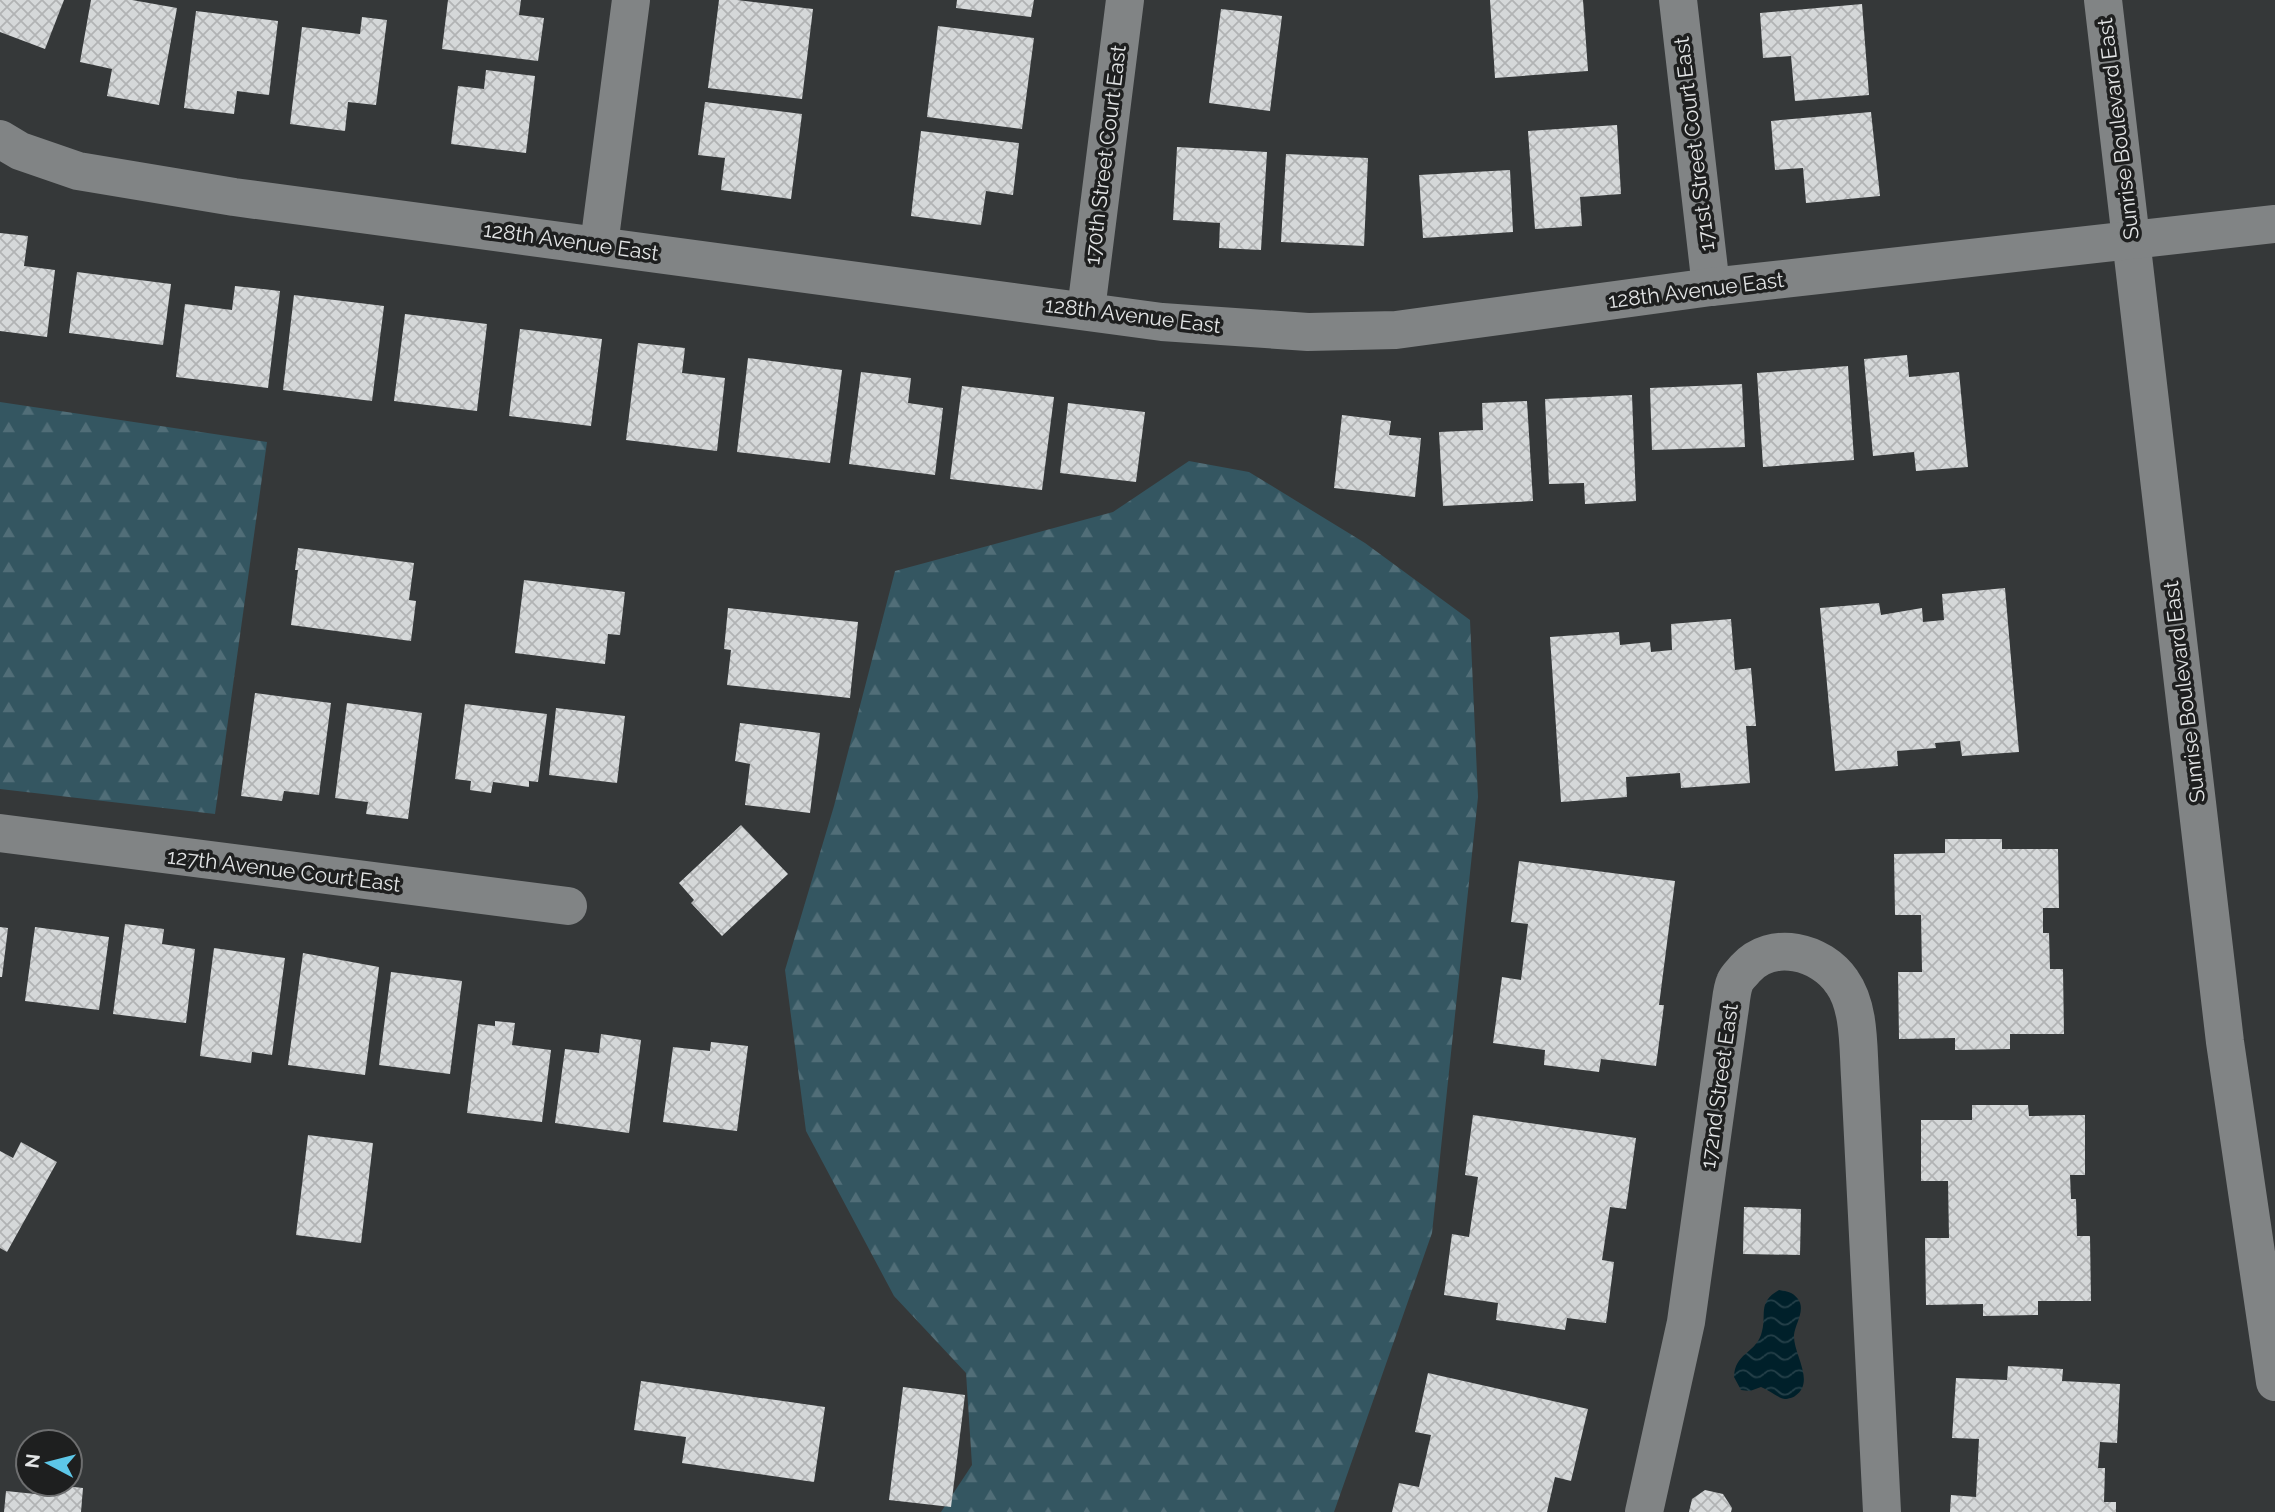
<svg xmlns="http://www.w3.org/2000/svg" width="2275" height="1512" font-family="Raleway,sans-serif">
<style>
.forest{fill:url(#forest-firs)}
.water{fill:url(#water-waves)}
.building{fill:url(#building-cross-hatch)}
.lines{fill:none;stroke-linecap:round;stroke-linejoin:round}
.minor{stroke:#818485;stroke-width:38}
.labels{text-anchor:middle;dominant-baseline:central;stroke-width:7;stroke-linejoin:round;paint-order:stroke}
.street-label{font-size:21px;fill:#e3e5e6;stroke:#1e1f1f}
</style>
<defs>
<pattern id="forest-firs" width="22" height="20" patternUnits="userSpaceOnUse" patternTransform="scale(1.75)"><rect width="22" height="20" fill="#345661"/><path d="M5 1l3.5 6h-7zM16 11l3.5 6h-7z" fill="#516e78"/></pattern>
<pattern id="water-waves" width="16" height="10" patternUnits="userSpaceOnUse" patternTransform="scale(1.75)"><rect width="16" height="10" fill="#00202a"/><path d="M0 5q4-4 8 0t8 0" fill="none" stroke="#254049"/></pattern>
<pattern id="building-cross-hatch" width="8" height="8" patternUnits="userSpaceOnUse" patternTransform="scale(1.75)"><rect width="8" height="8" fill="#d5d8d9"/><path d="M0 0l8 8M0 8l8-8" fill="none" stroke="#b1b3b4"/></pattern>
</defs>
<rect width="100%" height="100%" fill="#353839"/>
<g class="forest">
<path d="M0,402L267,442L215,814L0,789Z"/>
<path d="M1189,461L1249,472L1365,543L1470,620L1478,797L1432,1233L1334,1512H941L972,1465L966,1373L894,1296L806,1131L785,970L834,806L895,571L1113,512Z"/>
</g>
<path class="water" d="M1779,1290C1786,1291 1793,1292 1798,1299C1806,1310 1795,1324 1794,1335C1793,1354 1816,1382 1795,1396C1794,1397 1788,1399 1785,1399C1778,1398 1769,1390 1761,1387L1750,1391L1741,1390L1734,1377C1735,1353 1754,1354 1761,1335C1768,1315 1756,1303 1779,1290Z"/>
<g class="building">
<path d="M0,0H64L45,49L0,32Z"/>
<path d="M91,0H132L177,8L159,105L107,96L112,69L80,62Z"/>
<path d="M448,0H521L519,15L544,18L538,61L442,49Z"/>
<path d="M719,0H737L813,9L802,99L708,88Z"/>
<path d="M957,0H1034L1031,17L956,8Z"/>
<path d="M1490,0H1583L1588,71L1495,78Z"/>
<path d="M1862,4L1869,95L1795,101L1791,56L1763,58L1760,13Z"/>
<path d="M1221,9L1282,16L1270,111L1209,103Z"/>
<path d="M196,11L278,21L269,95L237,91L234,114L184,108Z"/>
<path d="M362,17L387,20L376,105L348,102L345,131L290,124L302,27L360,34Z"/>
<path d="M938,26L1034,38L1022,129L927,117Z"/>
<path d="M486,70L535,76L526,153L451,144L458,86L484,89Z"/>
<path d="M705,102L802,114L791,199L721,190L725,158L698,155Z"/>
<path d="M1871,112L1880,196L1806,203L1803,168L1775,170L1771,121Z"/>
<path d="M1617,125L1621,194L1580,197L1582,226L1535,229L1528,131Z"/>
<path d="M921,131L1019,143L1013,195L986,191L981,225L911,216Z"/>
<path d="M1177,147L1267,152L1261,250L1219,248L1220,223L1173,220Z"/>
<path d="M1286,154L1368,158L1364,246L1281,242Z"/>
<path d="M1510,170L1513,232L1423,238L1419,175Z"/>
<path d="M0,233L28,236L24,266L55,270L47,337L0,331Z"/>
<path d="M77,272L171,284L163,345L69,333Z"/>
<path d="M235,286L280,291L268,388L176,377L185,304L232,310Z"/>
<path d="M294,295L384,306L372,401L283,390Z"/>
<path d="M405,314L487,324L477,411L394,401Z"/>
<path d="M520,329L602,339L591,426L509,416Z"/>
<path d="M638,343L685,348L682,373L725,378L717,451L626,440Z"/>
<path d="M1907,355L1909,377L1959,372L1968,467L1916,471L1914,452L1873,456L1864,359Z"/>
<path d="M748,358L842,370L830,463L737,452Z"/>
<path d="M1848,366L1854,460L1763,467L1757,373Z"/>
<path d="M861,372L911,378L908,403L943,408L935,475L849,464Z"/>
<path d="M1742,384L1745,447L1652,450L1650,388Z"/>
<path d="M962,386L1054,397L1042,490L950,479Z"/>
<path d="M1632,395L1636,501L1585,504L1584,483L1549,484L1545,399Z"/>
<path d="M1527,401L1533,501L1443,506L1439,432L1483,430L1482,403Z"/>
<path d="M1068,403L1145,412L1136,482L1060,473Z"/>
<path d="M1342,415L1391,421L1389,435L1421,438L1415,497L1334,488Z"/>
<path d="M298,548L414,563L409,600L416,601L411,641L291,625L298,570H295Z"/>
<path d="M524,580L625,592L620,635L608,634L605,664L515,653Z"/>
<path d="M2005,588L2019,752L1962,756L1960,741L1935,743L1936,748L1897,751L1898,766L1835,771L1820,608L1879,603L1881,615L1922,608L1923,622L1944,620L1942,594Z"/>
<path d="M728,608L858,622L850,698L727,685L731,650L724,649Z"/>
<path d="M1731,619L1735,670L1751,668L1756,726H1746L1750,783L1681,788L1680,773L1626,777L1627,797L1561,802L1550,637L1619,632L1620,645L1650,642L1651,652L1672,650L1671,624Z"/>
<path d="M255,693L331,703L319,795L284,791L282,801L241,796Z"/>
<path d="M347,703L422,713L408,819L366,814L368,802L335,798Z"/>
<path d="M465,704L547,714L538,782L529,781V787L493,782L491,793L470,790L471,781L455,779Z"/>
<path d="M556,708L625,716L617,783L549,775Z"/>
<path d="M740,723L820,733L810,813L745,805L750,764L735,761Z"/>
<path d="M741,825L788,874L722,936L691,903L694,900L679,883Z"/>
<path d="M1945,839H2002V849H2058L2059,908H2043V933H2049L2050,969H2063L2064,1034H2010V1049L1955,1050V1038L1899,1039L1898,972H1922L1921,915H1895L1894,854L1945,853Z"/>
<path d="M1519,861L1675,881L1659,1005H1664L1656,1066L1601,1059L1599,1072L1544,1065L1545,1050L1493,1043L1502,977L1521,980L1528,924L1511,922Z"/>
<path d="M125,924L164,929L162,944L195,949L186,1023L113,1014Z"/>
<path d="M0,927L8,928L2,977H0Z"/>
<path d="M35,927L109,937L99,1010L25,1001Z"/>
<path d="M214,948L285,958L272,1055L252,1052L251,1063L200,1056Z"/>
<path d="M303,953L379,967L365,1075L288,1065Z"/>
<path d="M391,972L462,981L450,1074L379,1065Z"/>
<path d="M495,1021L515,1023L512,1045L551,1050L542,1122L467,1113L478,1024L495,1026Z"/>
<path d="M601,1034L641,1040L629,1133L555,1123L565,1049L599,1053Z"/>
<path d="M711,1042L748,1046L737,1131L663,1122L673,1047L710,1051Z"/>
<path d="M1972,1105H2028L2029,1116L2085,1115V1175H2070L2071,1199H2076L2077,1236H2090L2091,1301H2038V1315L1983,1316V1304L1926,1305L1925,1238H1949L1948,1181H1921V1120H1972Z"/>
<path d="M1473,1115L1636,1138L1626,1209L1610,1207L1602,1260L1614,1262L1606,1323L1567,1318L1565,1330L1496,1320L1498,1303L1444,1295L1452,1234L1469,1237L1478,1177L1465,1175Z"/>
<path d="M308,1135L373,1143L361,1243L296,1235Z"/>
<path d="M21,1142L57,1162L7,1252L0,1248V1151L13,1158Z"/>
<path d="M1744,1207L1801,1209L1800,1255L1743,1254Z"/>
<path d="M2008,1366L2063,1369L2062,1381L2120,1384L2117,1443L2100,1442L2098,1468H2105L2104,1502H2116V1512H1950L1951,1495L1976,1497L1979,1439L1952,1438L1956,1378L2007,1380Z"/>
<path d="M1428,1373L1588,1409L1571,1481L1555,1477L1547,1512H1392L1399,1483L1419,1487L1431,1435L1415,1432Z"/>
<path d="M641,1381L825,1407L814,1482L682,1463L686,1437L634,1430Z"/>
<path d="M903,1387L965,1395L951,1507L889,1500Z"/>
<path d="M47,1484L83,1488L81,1512H4L6,1491L45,1495Z"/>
<path d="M1705,1490L1723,1494L1732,1508L1731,1512H1689L1692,1499Z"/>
</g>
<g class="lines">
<g class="minor">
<path d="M1678,0L1711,287"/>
<path d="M2103,0L2225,1042L2275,1382"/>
<path d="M0,139L20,151L78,171L234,197L1162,322L1308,332L1396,330L1711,287L2275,224"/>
<path d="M599,245L631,0"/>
<path d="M1086,310L1125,0"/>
<path d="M0,833L568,906"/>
<path d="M1644,1512L1686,1322L1729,1014C1731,1004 1731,991 1735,982C1737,977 1742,973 1745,969C1772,939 1821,951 1842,982C1860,1007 1858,1047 1860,1077L1882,1512"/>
</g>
</g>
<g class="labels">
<g class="street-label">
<text transform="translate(2118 129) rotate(-97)">Sunrise Boulevard East</text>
<text transform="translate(1694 144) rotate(-97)">171st Street Court East</text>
<text transform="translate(1105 155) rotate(-83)">170th Street Court East</text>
<text transform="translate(571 241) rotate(8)">128th Avenue East</text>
<text transform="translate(1696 290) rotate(-7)">128th Avenue East</text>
<text transform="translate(1133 315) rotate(7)">128th Avenue East</text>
<text transform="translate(2184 692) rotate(-97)">Sunrise Boulevard East</text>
<text transform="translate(284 870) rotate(7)">127th Avenue Court East</text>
<text transform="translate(1719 1086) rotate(-82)">172nd Street East</text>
</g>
</g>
<g transform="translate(49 1463) rotate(277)"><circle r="33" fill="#1e1f1f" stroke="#6d6e6f" stroke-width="2"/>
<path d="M0-5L12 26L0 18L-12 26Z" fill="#5dc7e8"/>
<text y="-10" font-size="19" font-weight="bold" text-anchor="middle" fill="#e3e5e6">N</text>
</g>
</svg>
